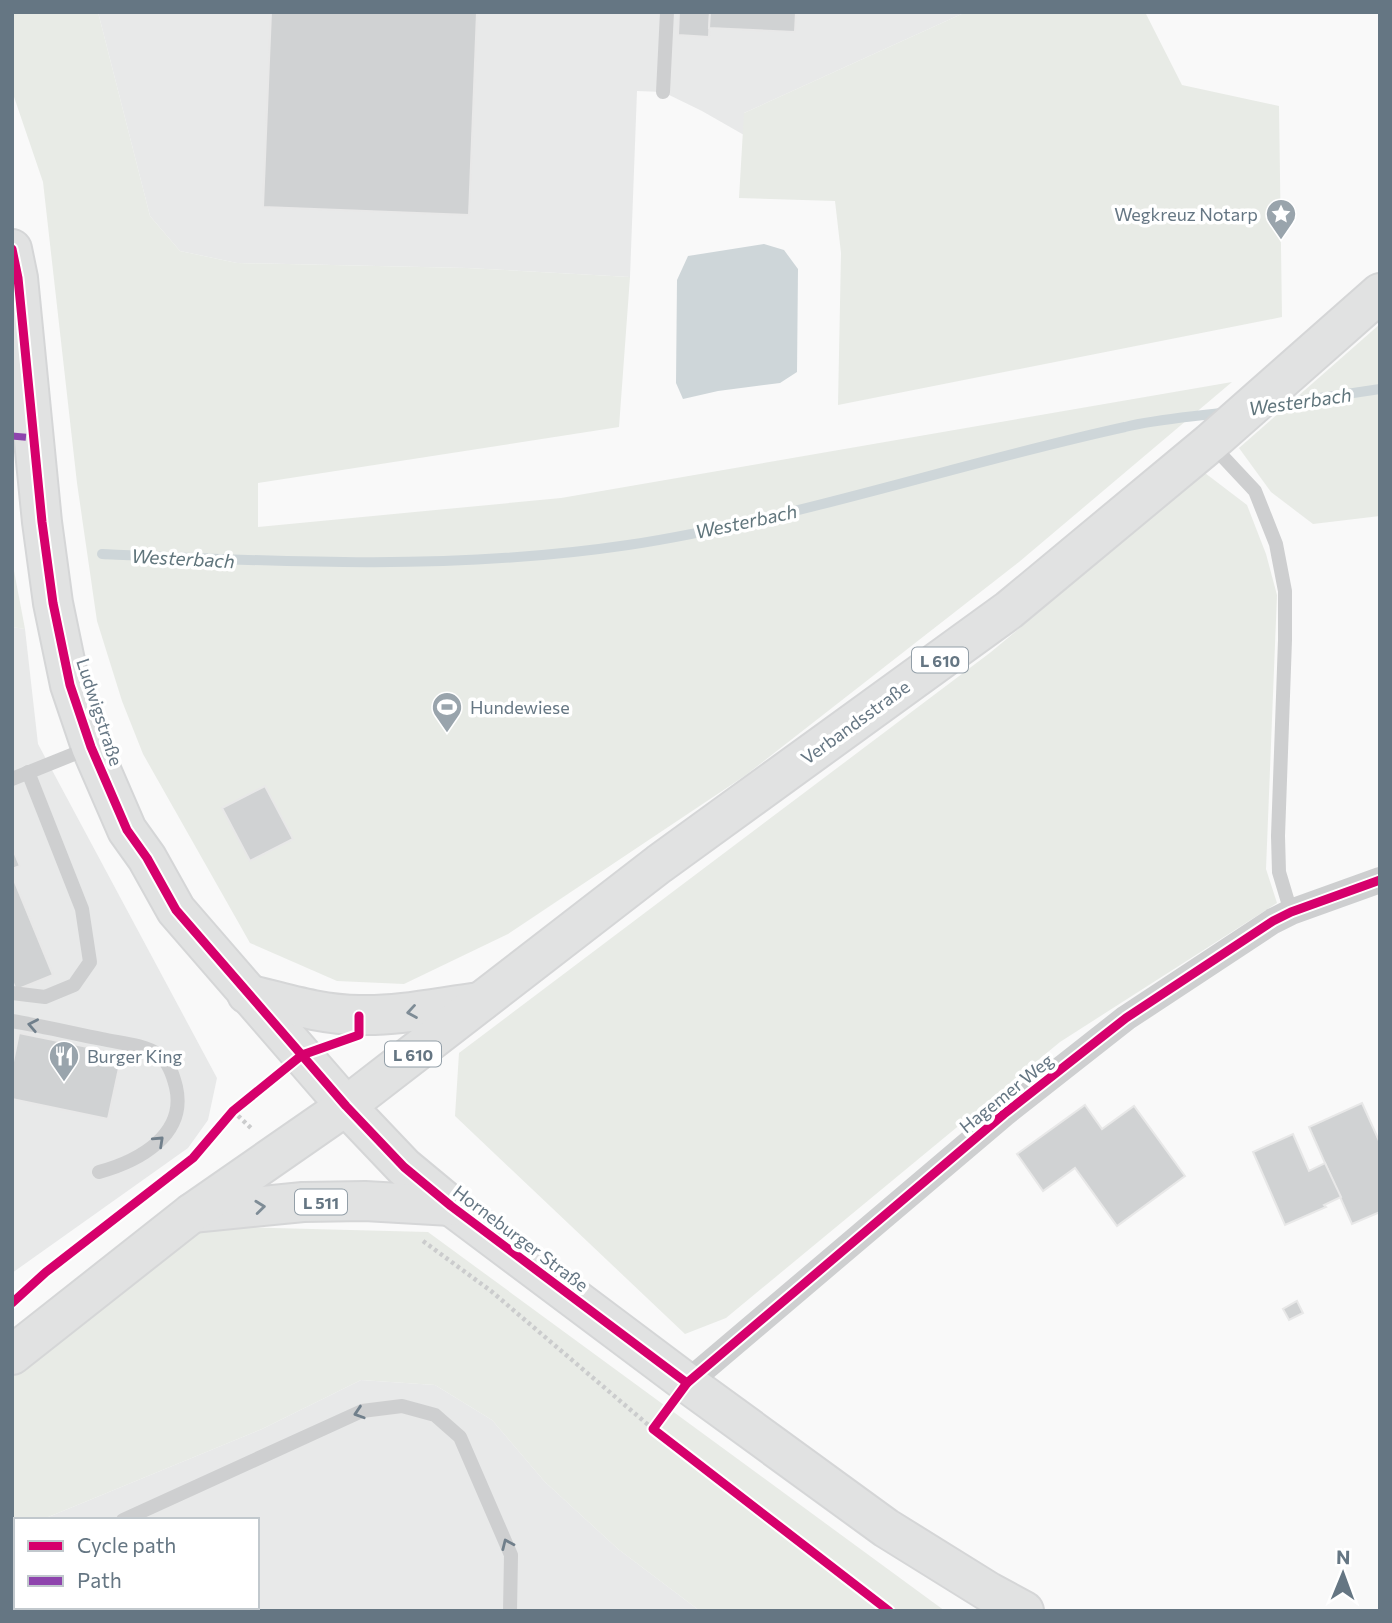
<svg xmlns="http://www.w3.org/2000/svg" width="1392" height="1623" font-family="Commissioner,sans-serif">
<style>
.built{fill:#e8e9e9}
.green{fill:#e8ebe6}
.water{fill:#ced6d9}
.lines{fill:none;stroke-linecap:round;stroke-linejoin:round}
.stream{stroke:#ced6d9;stroke-width:10}
.building{fill:#d0d2d3;stroke:#e8e8e8;stroke-width:2}
.secondary-casing{stroke:#d5d6d7;stroke-width:42}
.primary-casing{stroke:#d5d6d7;stroke-width:42}
.path{stroke:#cbcccd;stroke-width:4.5;stroke-dasharray:3.5 3.5;stroke-linecap:butt}
.lane{stroke:#cecfd0;stroke-width:14}
.street{stroke:#cecfd0;stroke-width:26}
.secondary{stroke:#e1e2e2;stroke-width:38}
.primary{stroke:#e1e2e2;stroke-width:38}
.quiet{stroke:#8e44ad;stroke-width:7;stroke-dasharray:14 7;stroke-linecap:butt}
.cycleway-casing{stroke:#fff;stroke-width:13}
.cycleway{stroke:#d6006c;stroke-width:9}
.oneway{stroke:#7e8c96}
.oneway2{stroke:#707f8b}
.labels{text-anchor:middle;dominant-baseline:central;stroke-width:7;stroke-linejoin:round;paint-order:stroke}
.shield{fill:#fff;stroke:#939fa8;stroke-width:2}
.shield-label{font-size:16px;font-weight:bold;fill:#657683}
.poi-label{font-size:18px;fill:#657683;stroke:#fff;text-anchor:start}
.street-label{font-size:18px;fill:#657683;stroke:#fff}
.water-label{font-size:19px;font-style:italic;fill:#60757c;stroke:#fff}
</style>
<rect width="100%" height="100%" fill="#f9f9f9"/>
<g class="built">
<path d="M98,12H966L744,113V135L702,111L663,92L637,91L630,277L467,268L237,263L180,251L150,216Z"/>
<path d="M12,627L25,629L38,744L217,1078L208,1120L188,1148L12,1273Z"/>
<path d="M361,1380L435,1385L492,1420L545,1482L618,1549L700,1611H12V1533L16,1532V1607H257V1520H41L262,1429Z"/>
</g>
<g class="green">
<path d="M12,12H98L150,216L180,251L237,263L467,268L630,277L619,427L258,483V527L561,498L1232,382L1019,562L746,775L508,934L404,984L337,981L250,943L143,754L122,701L97,621L77,483L43,182L12,91Z"/>
<path d="M966,12H1145L1182,85L1279,106L1282,317L838,405L841,253L835,201L739,198L744,113Z"/>
<path d="M1380,324V516L1313,524L1271,492L1239,448Z"/>
<path d="M1205,473L1247,505L1266,554L1277,595L1266,869L1277,903L1060,1042L726,1318L685,1334L455,1116L459,1053L991,652Z"/>
<path d="M12,560L25,629L12,627Z"/>
<path d="M201,1226L428,1232L945,1611H700L618,1549L545,1482L492,1420L435,1385L361,1380L262,1429L41,1520H16V1532L12,1533V1369Z"/>
</g>
<path class="water" d="M764,244L784,250L798,269L797,372L780,383L718,391L683,399L676,383L677,280L688,256Z"/>
<g class="lines">
<g class="stream">
<path d="M1273,405L1380,389"/>
<path d="M102,554C278,562 454,571 628,545C797,519 959,463 1125,427C1158,419 1193,417 1227,412"/>
</g>
</g>
<g class="building">
<path d="M271,12H477L469,215L263,207Z"/>
<path d="M679,12H710L709,37L678,35Z"/>
<path d="M710,12H796L795,32L709,28Z"/>
<path d="M265,786L293,839L250,861L222,808Z"/>
<path d="M12,847L20,866L12,869Z"/>
<path d="M12,875L53,975L16,990L12,980Z"/>
<path d="M19,1033L122,1054L108,1119L12,1099V1067Z"/>
<path d="M1362,1103L1380,1143V1212L1352,1224L1309,1127Z"/>
<path d="M1085,1105L1102,1129L1134,1106L1185,1176L1117,1226L1075,1168L1043,1191L1017,1154Z"/>
<path d="M1293,1134L1309,1171L1325,1163L1341,1197L1324,1205L1326,1207L1285,1225L1253,1152Z"/>
<path d="M1297,1301L1303,1313L1289,1320L1283,1309Z"/>
</g>
<g class="lines">
<g class="secondary-casing">
<g id="secondary">
<path d="M12,249L18,278L42,522L53,603L70,685L91,747L127,830L147,858L176,910L346,1106L404,1167L451,1206L687,1383L886,1528L989,1592L1024,1611"/>
<path d="M247,994C284,1003 321,1015 360,1015C400,1016 440,1007 480,1002"/>
</g>
</g>
<g class="primary-casing">
<g id="primary">
<path d="M192,1213L303,1202L365,1201L451,1206"/>
<path d="M12,1355L192,1213L346,1106L659,864L1009,610L1210,443L1380,293"/>
</g>
</g>
<g class="path">
<path d="M233,1111L253,1130"/>
<path d="M423,1241L491,1291L653,1429"/>
</g>
<g class="lane">
<path d="M663,92L667,12"/>
<path d="M1211,444L1255,491L1276,544L1285,591V640L1278,836L1279,872L1291,912"/>
<path d="M12,779L89,748"/>
<path d="M12,993L45,997L74,985L90,962L82,909L28,772"/>
<path d="M12,1021C42,1026 72,1033 102,1039C119,1043 143,1044 159,1055C169,1062 173,1075 176,1087C187,1135 139,1161 99,1172"/>
<path d="M123,1520L362,1411L402,1406L435,1415L460,1437L511,1555L510,1611"/>
<path d="M12,1568L16,1567"/>
</g>
<path class="street" d="M687,1383L1004,1114L1126,1018L1273,921L1291,912L1380,880"/>
<use href="#secondary" class="secondary"/>
<use href="#primary" class="primary"/>
<path class="quiet" d="M12,436L35,438"/>
<g class="cycleway-casing">
<g id="cycleway">
<path d="M12,249L18,278L42,522L53,603L70,685L91,747L127,830L147,858L176,910L346,1106L404,1167L451,1206L687,1383"/>
<path d="M12,1303L46,1272L193,1158L233,1111L302,1055L359,1035V1016"/>
<path d="M889,1611L653,1429L687,1383L1004,1114L1126,1018L1273,921L1291,912L1380,880"/>
</g>
</g>
<use href="#cycleway" class="cycleway"/>
</g>
<defs><path id="oneway-chevron" d="M-2-3.5L2.5 0L-2 3.5" fill="none" stroke-width="1.6" stroke-linecap="round" stroke-linejoin="round" transform="scale(1.75)"/></defs>
<g class="oneway">
<use href="#oneway-chevron" transform="translate(412 1012) rotate(171)"/>
<use href="#oneway-chevron" transform="translate(260 1207) rotate(-6)"/>
</g>
<g class="oneway2">
<use href="#oneway-chevron" transform="translate(33 1025) rotate(-169)"/>
<use href="#oneway-chevron" transform="translate(159 1141) rotate(-43)"/>
<use href="#oneway-chevron" transform="translate(359 1413) rotate(162)"/>
<use href="#oneway-chevron" transform="translate(507 1544) rotate(-114)"/>
</g>
<defs>
<g id="sight-pin" transform="scale(1.575)"><path d="M0 17L-7.5 6A9.5 9.5 0 1 1 7.5 6Z" fill="#99a4ac" stroke="#fff"/><path d="M0-6L1.8-2.2L6-1.7L2.9 1.2L3.7 5.4L0 3.3L-3.7 5.4L-2.9 1.2L-6-1.7L-1.8-2.2Z" fill="#fff"/></g>
<g id="stadium-pin" transform="scale(1.575)"><path d="M0 17L-7.5 6A9.5 9.5 0 1 1 7.5 6Z" fill="#99a4ac" stroke="#fff"/><path d="M0-5a6.5 5 0 1 0 0 10a6.5 5 0 1 0 0-10ZM-3.5-1.8h7v3.6h-7Z" fill="#fff"/></g>
<g id="restaurant-pin" transform="scale(1.575)"><path d="M0 17L-7.5 6A9.5 9.5 0 1 1 7.5 6Z" fill="#99a4ac" stroke="#fff"/><path d="M-5-6h1v4h1v-4h1v4h1v-4h1v5L-1.5 .5V6h-2V.5L-5-1ZM5-6V6H3V1.5H1.5Q1.5-4 5-6Z" fill="#fff"/></g>
</defs>
<g fill-rule="evenodd">
<use href="#sight-pin" x="1281" y="214"/>
<use href="#stadium-pin" x="447" y="707"/>
<use href="#restaurant-pin" x="64" y="1056"/>
</g>
<g class="labels">
<g class="shield">
<rect x="912" y="647.5" width="56" height="25" rx="5"/>
<rect x="385" y="1041.5" width="56" height="25" rx="5"/>
<rect x="295" y="1189.5" width="52" height="25" rx="5"/>
</g>
<g class="shield-label">
<text x="940" y="660">L 610</text>
<text x="413" y="1054">L 610</text>
<text x="321" y="1202">L 511</text>
</g>
<g class="poi-label">
<text x="1258" y="214" text-anchor="end">Wegkreuz Notarp</text>
<text x="470" y="707">Hundewiese</text>
<text x="87" y="1056">Burger King</text>
</g>
<g class="street-label">
<text transform="translate(100 712) rotate(72)">Ludwigstraße</text>
<text transform="translate(855 722) rotate(-36)">Verbandsstraße</text>
<text transform="translate(1006 1093) rotate(-39)">Hagemer Weg</text>
<text transform="translate(521 1238) rotate(37)">Horneburger Straße</text>
</g>
<g class="water-label">
<text transform="translate(1300 401) rotate(-8)">Westerbach</text>
<text transform="translate(746 521) rotate(-12)">Westerbach</text>
<text transform="translate(183 558) rotate(3)">Westerbach</text>
</g>
</g>
<rect width="1392" height="1623" fill="none" stroke="#657683" stroke-width="28"/>
<rect x="14" y="1518" width="245" height="91" fill="#ffffff" stroke="#c1c8cd" stroke-width="2"/>
<rect x="28" y="1541" width="35" height="10" fill="#d6006c" stroke="#c1c8cd" stroke-width="2"/>
<text x="77" y="1553" font-size="21" fill="#657683">Cycle path</text>
<rect x="28" y="1576" width="35" height="10" fill="#8e44ad" stroke="#c1c8cd" stroke-width="2"/>
<text x="77" y="1588" font-size="21" fill="#657683">Path</text>
<g transform="translate(1343 1574) rotate(1)" stroke="#ffffff" stroke-width="5" paint-order="stroke">
<path d="M0-5L12 26L0 18L-12 26Z" fill="#657683"/>
<text y="-10" font-size="19" font-weight="bold" text-anchor="middle" fill="#657683">N</text>
</g>
</svg>
